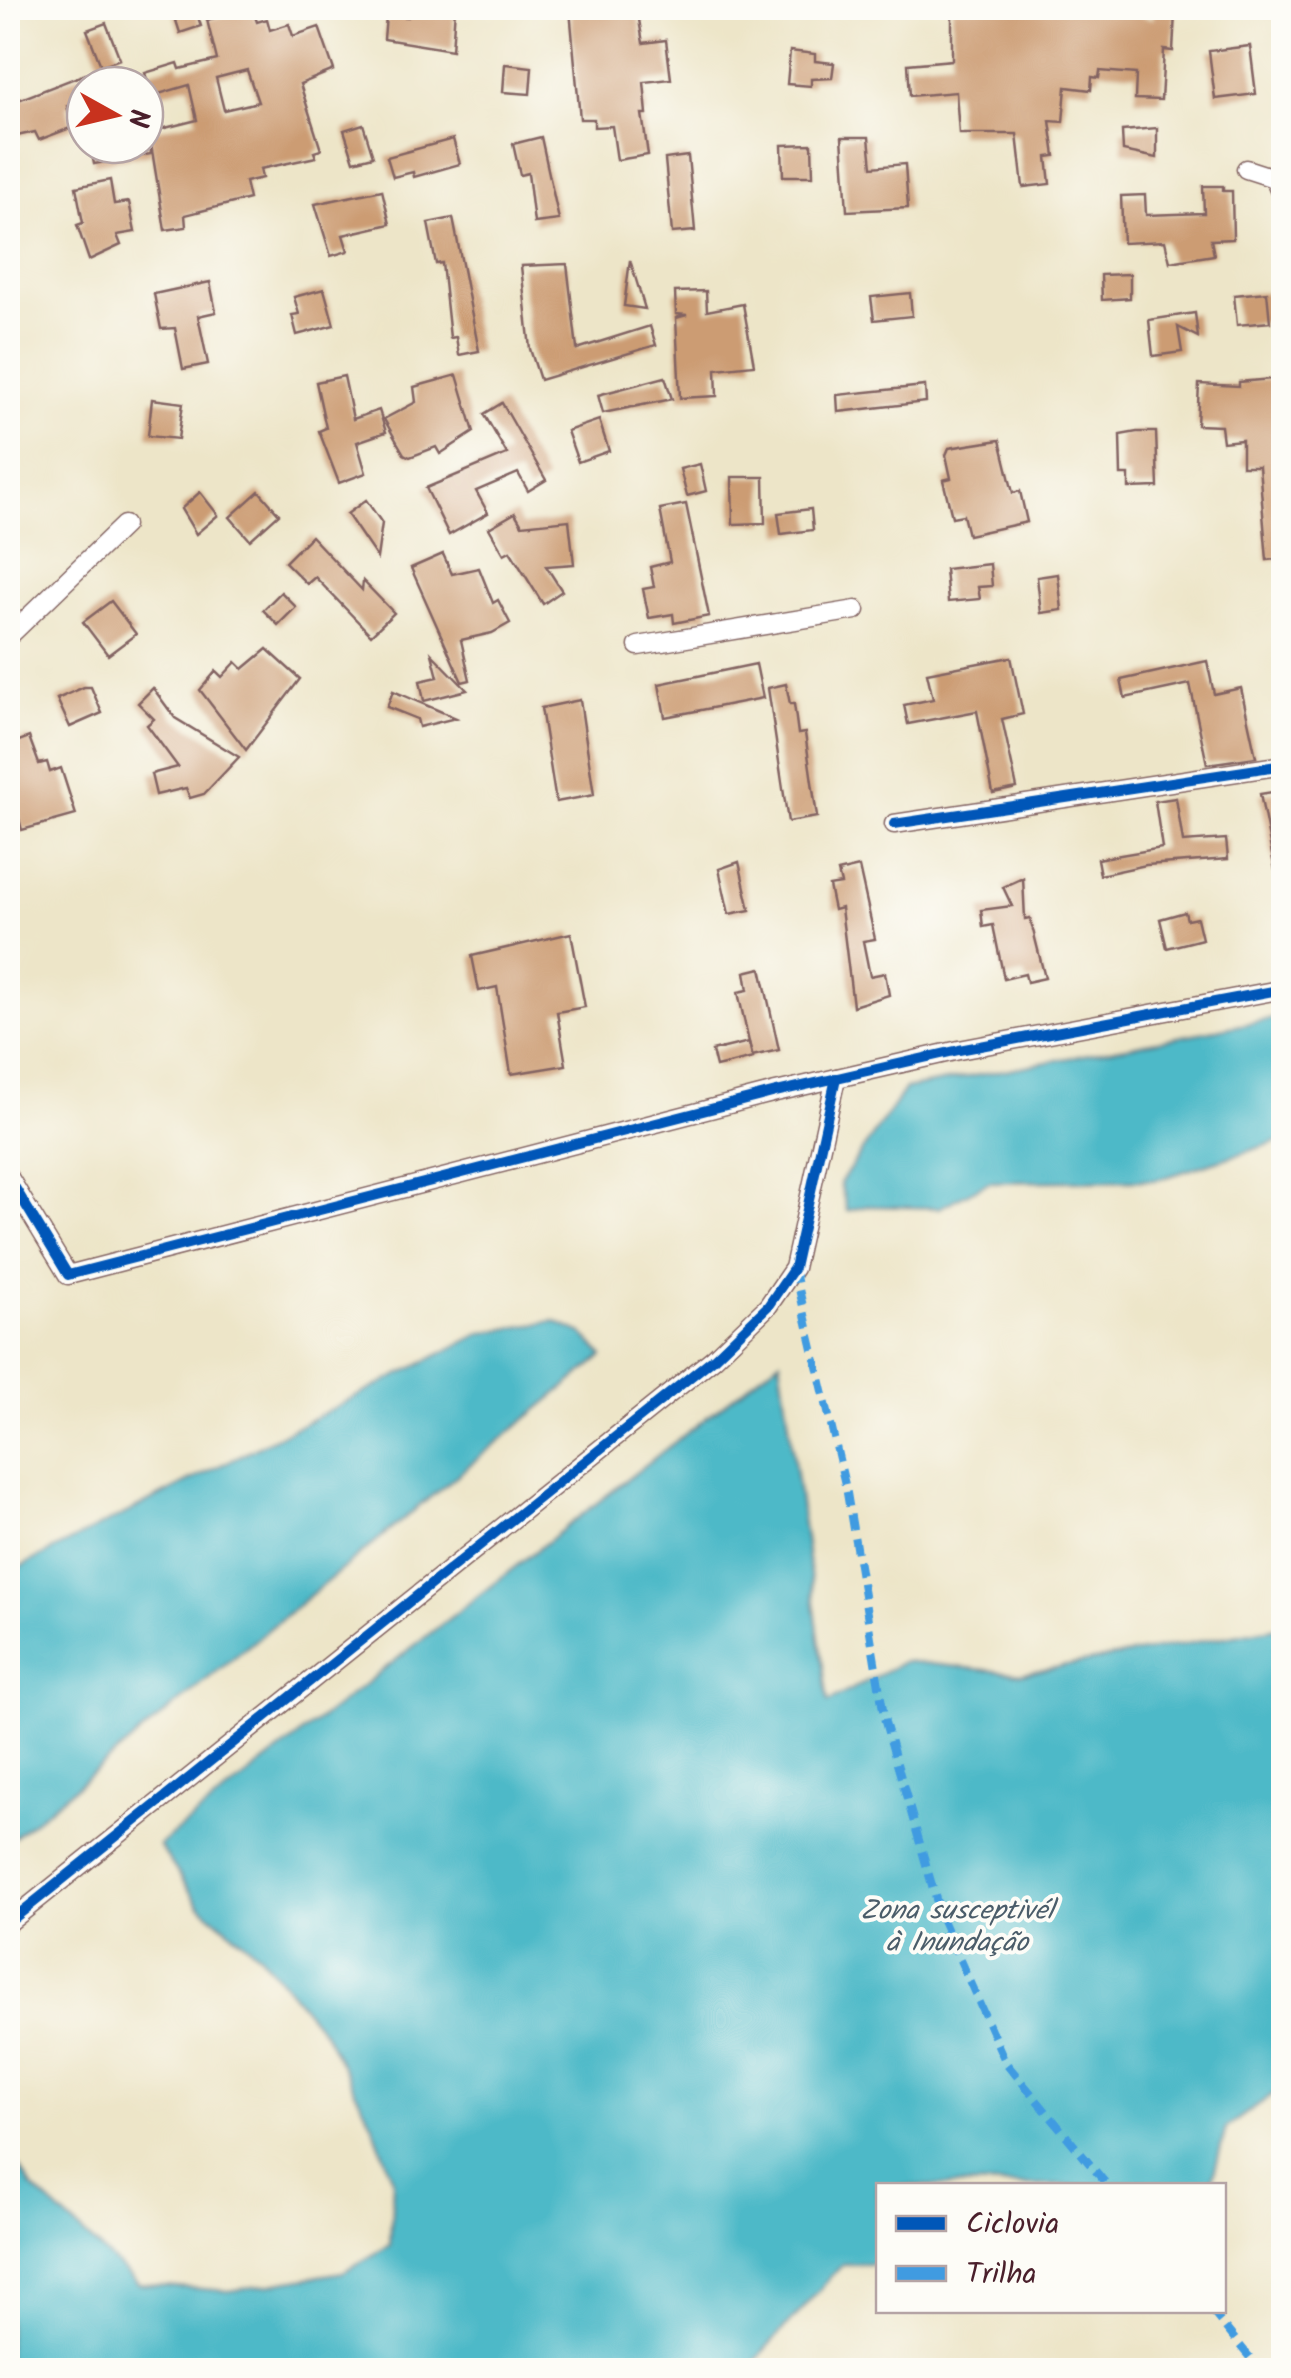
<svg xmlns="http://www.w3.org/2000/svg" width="1291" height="2378" font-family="Kalam,sans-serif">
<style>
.water{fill:#4db9c8;stroke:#4c6c7a;stroke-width:2.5}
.building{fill:#cc9c73;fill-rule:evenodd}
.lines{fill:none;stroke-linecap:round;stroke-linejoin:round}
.minor-casing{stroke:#836462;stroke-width:21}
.minor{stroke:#fff;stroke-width:18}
.quiet{stroke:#409be1;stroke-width:8;stroke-dasharray:15 8;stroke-linecap:butt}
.cycleway-casing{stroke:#fdfcf7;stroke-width:16}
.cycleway{stroke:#0057b8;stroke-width:10}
.labels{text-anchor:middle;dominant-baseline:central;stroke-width:8;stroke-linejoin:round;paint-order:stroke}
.water-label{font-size:28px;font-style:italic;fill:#4b5d6a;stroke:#fdfcf7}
</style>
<rect width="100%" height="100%" fill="#fdfcf7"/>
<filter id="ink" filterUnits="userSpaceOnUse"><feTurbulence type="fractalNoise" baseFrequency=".01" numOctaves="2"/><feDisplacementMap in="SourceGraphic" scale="20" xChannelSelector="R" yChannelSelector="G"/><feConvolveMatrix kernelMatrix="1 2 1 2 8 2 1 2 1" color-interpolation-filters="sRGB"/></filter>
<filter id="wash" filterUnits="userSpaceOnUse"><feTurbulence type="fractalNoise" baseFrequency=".0048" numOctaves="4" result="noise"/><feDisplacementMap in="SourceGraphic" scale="40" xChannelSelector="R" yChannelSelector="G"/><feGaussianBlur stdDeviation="2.25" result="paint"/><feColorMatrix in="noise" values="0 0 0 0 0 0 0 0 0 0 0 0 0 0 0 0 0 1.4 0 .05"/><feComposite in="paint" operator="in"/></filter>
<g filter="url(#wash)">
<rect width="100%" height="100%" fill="#ede5c8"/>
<g class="water">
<path d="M1283,1017V1140L1157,1180L989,1182L939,1208L867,1206L847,1211L840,1183L905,1089Z"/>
<path d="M554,1321L583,1334L603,1356L8,1842V1573L482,1333Z"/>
<path d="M780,1360L828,1702L904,1661L1022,1674L1283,1626V2087L1226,2128L1211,2185L878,2186V2264H843L746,2370H8V2149L32,2187L138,2284L229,2291L343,2272L390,2245L393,2180L372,2123L325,2034L260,1955L199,1905L159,1845Z"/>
</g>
<g id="blocks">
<g class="building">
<path d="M172,8H195L201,26L180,33Z"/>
<path d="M234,8H252L257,22L267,19L270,30L289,24L293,36L319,27L334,70L300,84L321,150L314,152L316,157L260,169L262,178L245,182L249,199L185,215L186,227L165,230L149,132L197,120L189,85L152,96L145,73L178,63L180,69L217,60L207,20L236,12ZM247,70L258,102L224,110L216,78Z"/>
<path d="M433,8H455L452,50L384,39L386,16L408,17L409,10L433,12Z"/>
<path d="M637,8L643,43L666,40L671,79L644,82L647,114H642L648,155L617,160L612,126L594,127V119H580L570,10Z"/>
<path d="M952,8H1108L1153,19V11L1175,12L1173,51L1164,50L1161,100L1135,99L1136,74L1100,71L1099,78L1092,77L1091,90L1066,87L1063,122L1050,121L1055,156L1047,157L1050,184L1023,187L1017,134H959L956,92L910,96L908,64L952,60Z"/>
<path d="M106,23L120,59L101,66L87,30Z"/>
<path d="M1250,46L1256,94L1215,99L1209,51Z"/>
<path d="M790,51L815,54V61L834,63L832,78L811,79V86L787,84Z"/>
<path d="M505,64L532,67L530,94L503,92Z"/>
<path d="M85,74V100L67,106L73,127L39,140L35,132L8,138V104Z"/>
<path d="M363,124L373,156L354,161L344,130Z"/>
<path d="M1157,128V158L1123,151L1122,131Z"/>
<path d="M541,137L559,220L534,223L528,173L520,175L513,144Z"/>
<path d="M842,137H869L872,167L905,164L908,208L847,211Z"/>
<path d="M453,139L460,164L414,177L413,172L393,177L387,157Z"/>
<path d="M812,144L813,176H783L782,145Z"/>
<path d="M90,145H150L151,154L94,164Z"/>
<path d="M688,156L695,231L672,233L665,159Z"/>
<path d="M110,180L114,204L129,202L135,232L117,235L121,245L89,260L77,225L83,223L76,187Z"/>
<path d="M1203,186H1223V191H1232L1233,239L1211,240L1214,255L1170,262L1165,241L1123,243L1121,196L1145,195L1146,215L1204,213Z"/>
<path d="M382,190L390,224L343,235L348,251L331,256L315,204Z"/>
<path d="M453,218L479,351L459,355L456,337L450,338L442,263L436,264L428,223Z"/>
<path d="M630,260L645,309L624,306Z"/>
<path d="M567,264L577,349L650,326L656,345L540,380L530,349L521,266Z"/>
<path d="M1130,274V298L1102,300L1101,275Z"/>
<path d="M210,282L216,312L198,316L208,364L183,369L175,328L161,329L154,294Z"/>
<path d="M324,289L334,325L297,335L292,315L299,314L294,297Z"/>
<path d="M706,291L707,311L743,304L754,365L716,369L717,396L680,398L676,318L687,315L676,314L675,292Z"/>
<path d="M1267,292L1270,322L1237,325L1234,295Z"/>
<path d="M910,293L912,316L874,320L871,297Z"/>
<path d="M1195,313L1198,337L1178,327L1182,352L1153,356L1149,320Z"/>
<path d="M457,375L474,432L440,454L436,447L410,457L404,454L384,419L416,402L414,387Z"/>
<path d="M344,376L353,419L379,410L386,432L357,442L366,473L339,483L319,431L326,428L316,382Z"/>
<path d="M665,377L672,399L603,413L598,395Z"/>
<path d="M1284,378V558L1267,560L1259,466H1242V440L1223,442L1221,426L1197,425L1199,384L1239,386V382Z"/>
<path d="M925,386L926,402L838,412L837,395Z"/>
<path d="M152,399L183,403L178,439L148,436Z"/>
<path d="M502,403L546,480L528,491L518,473L476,491L488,513L449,535L426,488L507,454L484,414Z"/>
<path d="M599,420L609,451L578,462L567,431Z"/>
<path d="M1137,432H1156L1158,487L1129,488V475H1121L1120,435Z"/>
<path d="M1000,440L1013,493L1020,491L1027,522L968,535L963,515L952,517L943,480L951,478L946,455L949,448Z"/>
<path d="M700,464L706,491L687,496L680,469Z"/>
<path d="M732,477H764L765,523L733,524Z"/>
<path d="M259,491L279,514L250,540L230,517Z"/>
<path d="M200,492L218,515L196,534L181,509Z"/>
<path d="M366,500L382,523L377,558L347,514Z"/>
<path d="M686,504L709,616L674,623L673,614L649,618L643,589L654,587L650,567L670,562L660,509Z"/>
<path d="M811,509L813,530L781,534L778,513Z"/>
<path d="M515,513L522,525L569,520L574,564L546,566L562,591L543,604L510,551L504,554L489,528Z"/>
<path d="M311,536L362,590L363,581L394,613L371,635L315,577L307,584L285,562Z"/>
<path d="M443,554L452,574L479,568L493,603L498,600L510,623L492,633L461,640L470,680L462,682L411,568Z"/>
<path d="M990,564L992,586L978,587L980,599L948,602L945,569Z"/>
<path d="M1058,574L1062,610L1041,613L1037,577Z"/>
<path d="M281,592L296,607L278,625L263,610Z"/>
<path d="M111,601L136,634L108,655L83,622Z"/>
<path d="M267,649L300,679L246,750L200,690L216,671L222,677L236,662L243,669Z"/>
<path d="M432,654L467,690L424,701L420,681L438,677Z"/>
<path d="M1011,657L1023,714L1002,719L1017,788L993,793L977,711L908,724L904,705L933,699L927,673Z"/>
<path d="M1207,661L1214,694L1241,688L1256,757L1207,764L1190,684L1125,698L1121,680Z"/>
<path d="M756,664L763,698L665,717L659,684Z"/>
<path d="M786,684L790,704H794L798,734L805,733L817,817L788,822L768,688Z"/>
<path d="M84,687H91L102,713L70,727L57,699Z"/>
<path d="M153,688L175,718L239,757L204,794L190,798L186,788L156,795L151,774L178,767L147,725L154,719L138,703Z"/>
<path d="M393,691L456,718L419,727L417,719L387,707Z"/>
<path d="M580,700L594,795L556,802L541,708Z"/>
<path d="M29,737L39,764L47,762L50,772L61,768L76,815L22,830L8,776V745Z"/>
<path d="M1284,790V874L1276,875L1260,794Z"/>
<path d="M1176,798L1183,842L1226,839L1228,859L1146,865L1100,875L1097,859L1162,848L1155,801Z"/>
<path d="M739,862L750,910L729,914L719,869Z"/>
<path d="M859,867L875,939L863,941L870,976L885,973L889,995L853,1006L841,908L834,910L829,886L841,884L838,872Z"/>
<path d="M1023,878L1025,919L1030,918L1045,978L1027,982L1025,974L1004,979L993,925L983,927L981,910L1012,906L1003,887Z"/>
<path d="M1185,912L1187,920L1197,918L1202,939L1167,948L1160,919Z"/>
<path d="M571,933L585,1007L557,1012L566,1065L511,1074L497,987L479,991L472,956Z"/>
<path d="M761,968L779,1050L752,1056L738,992L748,990L745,972Z"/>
<path d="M749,1042L753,1058L716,1067L712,1051Z"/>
</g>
</g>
</g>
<g filter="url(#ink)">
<use href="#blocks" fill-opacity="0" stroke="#836462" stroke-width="2.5"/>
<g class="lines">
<g class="minor-casing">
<g id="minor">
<path d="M1246,169L1274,178L1284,201"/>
<path d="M8,637L124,525"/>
<path d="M638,646L856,610"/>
<path d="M894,824L1284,765"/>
<path d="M8,1176L68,1275L776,1092L959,1050L1284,989"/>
<path d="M8,1923L714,1358L768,1306L794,1268L836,1078"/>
</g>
</g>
<use href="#minor" class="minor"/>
<g class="quiet">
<path d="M794,1268L847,1493L885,1722L942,1920L1006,2063L1108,2186"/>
<path d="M1211,2310L1260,2370"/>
</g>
<g class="cycleway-casing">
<g id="cycleway">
<path d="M894,824L1284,765"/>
<path d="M8,1176L68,1275L776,1092L959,1050L1284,989"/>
<path d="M8,1923L714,1358L768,1306L794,1268L836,1078"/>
</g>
</g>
<use href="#cycleway" class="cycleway"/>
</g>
</g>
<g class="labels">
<g class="water-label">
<text x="957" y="1911">Zona susceptivél<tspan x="957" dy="32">à Inundação</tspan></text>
</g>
</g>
<rect width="1291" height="2378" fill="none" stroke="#fdfcf7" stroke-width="40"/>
<rect x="876" y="2183" width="350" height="130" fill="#fdfcf7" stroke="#b5a4a5" stroke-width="2.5"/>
<rect x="896" y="2216" width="50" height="15" fill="#0057b8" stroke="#b5a4a5" stroke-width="2.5"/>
<text x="966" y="2233" font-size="30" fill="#4a1f2b">Ciclovia</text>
<rect x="896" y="2266" width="50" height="15" fill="#409be1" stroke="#b5a4a5" stroke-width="2.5"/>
<text x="966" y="2283" font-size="30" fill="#4a1f2b">Trilha</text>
<g transform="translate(115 115) rotate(98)"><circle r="48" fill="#fdfcf7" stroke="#b5a4a5" stroke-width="2.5"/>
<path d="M0-8L18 38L0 25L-18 38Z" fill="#c8321e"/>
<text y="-15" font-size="28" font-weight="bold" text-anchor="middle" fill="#4a1f2b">N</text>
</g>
</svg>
